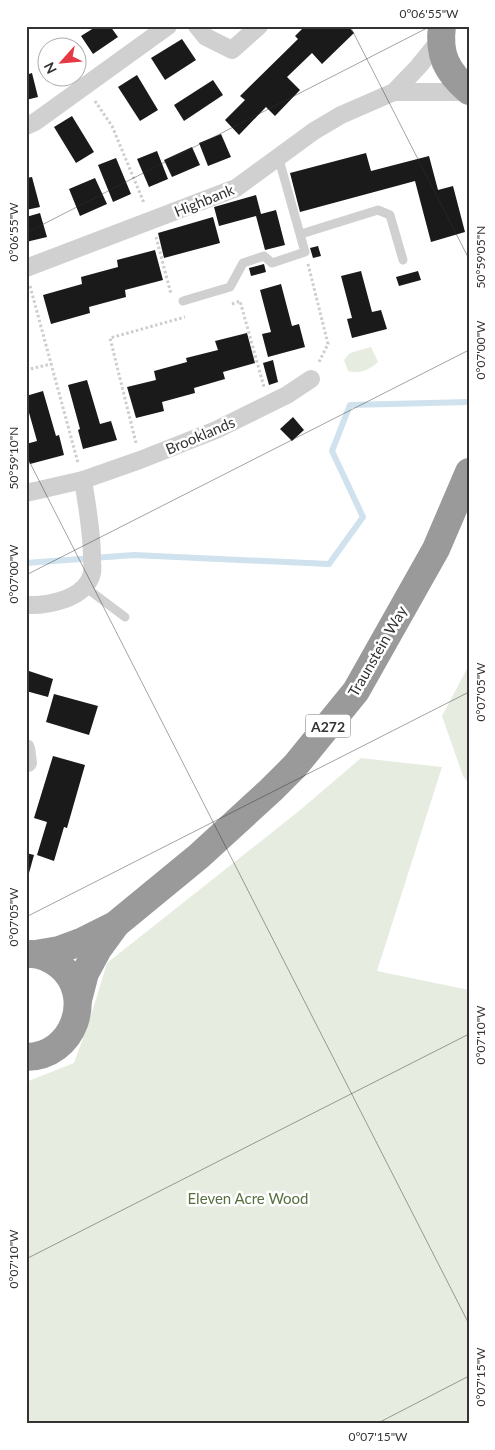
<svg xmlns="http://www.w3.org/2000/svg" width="495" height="1450" font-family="Lato,sans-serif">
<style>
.green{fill:#e6ecdf}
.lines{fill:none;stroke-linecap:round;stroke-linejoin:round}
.stream{stroke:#cfe2ee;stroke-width:6}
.building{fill:#1a1a1a}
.path{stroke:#cdcdcd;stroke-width:3;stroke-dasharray:2.5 2.5;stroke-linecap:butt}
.lane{stroke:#d0d0d0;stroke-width:9}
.street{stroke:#d0d0d0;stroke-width:18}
.highway{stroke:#9a9a9a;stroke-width:28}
.ticks{fill:none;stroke:#333;stroke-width:1;stroke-opacity:0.45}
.labels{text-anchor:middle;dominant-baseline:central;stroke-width:5;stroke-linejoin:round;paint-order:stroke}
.shield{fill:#fff;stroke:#707070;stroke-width:1}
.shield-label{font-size:14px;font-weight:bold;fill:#333}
.street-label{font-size:15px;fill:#333;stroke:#fff}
.park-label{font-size:15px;fill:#56703f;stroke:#fff}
.neatline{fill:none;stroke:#333;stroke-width:2}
.ticks-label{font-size:12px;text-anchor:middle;fill:#333}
</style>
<rect width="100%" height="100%" fill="#fff"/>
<g class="green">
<path d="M371,347L378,362C370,369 359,375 348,371L344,360L350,353Z"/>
<path d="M469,665V784L463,776L442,716Z"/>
<path d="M361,758L442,767L377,971L469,990V1424H26V1082L74,1063L90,1019L107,963L299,811Z"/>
</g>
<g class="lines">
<path class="stream" d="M26,563L134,555L329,564L363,517L332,451L350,405L469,402"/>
</g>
<g class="building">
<path d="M97,26H110L118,37L93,54L81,36Z"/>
<path d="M305,26H348L354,33L322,64L312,53L287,77L300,90L275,116L266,107L239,135L225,120L245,100L240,96L298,39L295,36Z"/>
<path d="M182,39L196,60L165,80L151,58Z"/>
<path d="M75,44L85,59L78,64V48H70Z"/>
<path d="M32,73L38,97L26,100V75Z"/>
<path d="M137,75L158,110L140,121L118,87Z"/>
<path d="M213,80L223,95L184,121L174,105Z"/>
<path d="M72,116L94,152L76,163L54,127Z"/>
<path d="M221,134L231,157L208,166L199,143Z"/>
<path d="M192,147L200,165L172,177L164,160Z"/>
<path d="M157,151L168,179L149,187L137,159Z"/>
<path d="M366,153L371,171L429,156L438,190L453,186L465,232L431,242L415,181L300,212L290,173Z"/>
<path d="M116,158L131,194L113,202L98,165Z"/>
<path d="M32,177L40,207L26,210V178Z"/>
<path d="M95,178L107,204L80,216L69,189Z"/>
<path d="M256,195L261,214L276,210L285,245L265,250L256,216L219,226L214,207Z"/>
<path d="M40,213L47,237L26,242V217Z"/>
<path d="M213,217L220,243L164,258L158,233Z"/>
<path d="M318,246L321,256L313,258L310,248Z"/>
<path d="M155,250L163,280L125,290L126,297L89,307L90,313L51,324L43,295L82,284L81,277L118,267L117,260Z"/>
<path d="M264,264L266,272L251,276L249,268Z"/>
<path d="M361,271L372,312L381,310L387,329L352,338L347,319L352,318L341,276Z"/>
<path d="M418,271L421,280L399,286L396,277Z"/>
<path d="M281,284L292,326L299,324L305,347L268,357L262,334L271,332L260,290Z"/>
<path d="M247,333L255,363L223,372L225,379L194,388L195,393L162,402L164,411L136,418L127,387L156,380L154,371L187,362L186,358L218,350L215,341Z"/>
<path d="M273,360L278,382L269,385L263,363Z"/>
<path d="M87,380L100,424L111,421L117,440L83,449L78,430L80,429L68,385Z"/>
<path d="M43,391L56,436L59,435L64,455L30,464L26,452V444L37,441L26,402V396Z"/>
<path d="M293,417L304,430L292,441L280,429Z"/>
<path d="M26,670L53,679L48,697L26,691Z"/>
<path d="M54,694L98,706L89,735L46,722Z"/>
<path d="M53,756L85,765L67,828L64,827L54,861L37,855L47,822L34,818Z"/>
<path d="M26,853L34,855L29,873L26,872Z"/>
</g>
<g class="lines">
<g class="path">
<path d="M95,101L112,126L144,203"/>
<path d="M156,237L171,294"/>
<path d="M308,264L328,344L318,364"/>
<path d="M30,286L78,463"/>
<path d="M232,304L240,301L264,387"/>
<path d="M26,370L51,364"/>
<path d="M136,443L110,338L185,317"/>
</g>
<g class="lane">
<path d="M301,234L378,210L390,215L403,260"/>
<path d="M183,301L230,287L243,263L264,256L272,263L305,252L278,156"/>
<path d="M85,587L125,617"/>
</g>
<g class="street">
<path d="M197,26L206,37L232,50L259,26"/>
<path d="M394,92L418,67L440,40"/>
<path d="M26,126L35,122L168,26"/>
<path d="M26,268L236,188L314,131L341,115L394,92H469"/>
<path d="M26,493L83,480L140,460L216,430L287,395L311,379"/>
<path d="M26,605C48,606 86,599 92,573C93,569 92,563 92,558C92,532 87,506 83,480"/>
<path d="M26,748L28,763"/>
</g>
<g class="highway">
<path d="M442,26C438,55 447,72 469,91"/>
<path d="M36,954L59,950L83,941L115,925L199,856L271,790L295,766L356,691L436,549L469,472"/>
<path d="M78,1000L85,973L98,949L114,927"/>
<path d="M26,1057C74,1057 96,995 59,965C51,959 41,954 31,954"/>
</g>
</g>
<path class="ticks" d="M350,26L469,259M26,233L431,26M26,455L469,1324M26,575L469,350M26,917L469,692M26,1259L469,1034M376,1424L469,1376"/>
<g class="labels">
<rect class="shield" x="305.5" y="714.5" width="45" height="23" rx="4"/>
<g class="shield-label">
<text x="328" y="726">A272</text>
</g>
<g class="street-label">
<text transform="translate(204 200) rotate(-22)">Highbank</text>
<text transform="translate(200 435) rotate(-23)">Brooklands</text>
<text transform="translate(377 651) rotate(-60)">Traunstein Way</text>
</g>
<g class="park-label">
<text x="248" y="1198">Eleven Acre Wood</text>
</g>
</g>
<rect width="495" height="1450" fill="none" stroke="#ffffff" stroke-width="55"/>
<g transform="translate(62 62) rotate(243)"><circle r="24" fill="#ffffff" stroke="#adadad"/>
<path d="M0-4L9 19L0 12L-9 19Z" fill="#e63946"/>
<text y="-8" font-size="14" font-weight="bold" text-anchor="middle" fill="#333333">N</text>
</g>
<rect x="28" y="28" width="440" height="1394" class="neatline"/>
<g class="ticks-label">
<text x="429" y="18">0°06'55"W</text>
<text transform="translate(14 232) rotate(-90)" y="4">0°06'55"W</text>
<text transform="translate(481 257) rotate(-90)" y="4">50°59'05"N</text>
<text transform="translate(481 350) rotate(-90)" y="4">0°07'00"W</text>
<text transform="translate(14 458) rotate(-90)" y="4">50°59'10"N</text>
<text transform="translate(14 574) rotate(-90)" y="4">0°07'00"W</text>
<text transform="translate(481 692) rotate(-90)" y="4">0°07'05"W</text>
<text transform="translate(14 917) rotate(-90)" y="4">0°07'05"W</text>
<text transform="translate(481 1035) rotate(-90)" y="4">0°07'10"W</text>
<text transform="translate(14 1259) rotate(-90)" y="4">0°07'10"W</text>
<text transform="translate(481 1377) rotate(-90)" y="4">0°07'15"W</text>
<text x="378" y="1441">0°07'15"W</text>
</g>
</svg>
